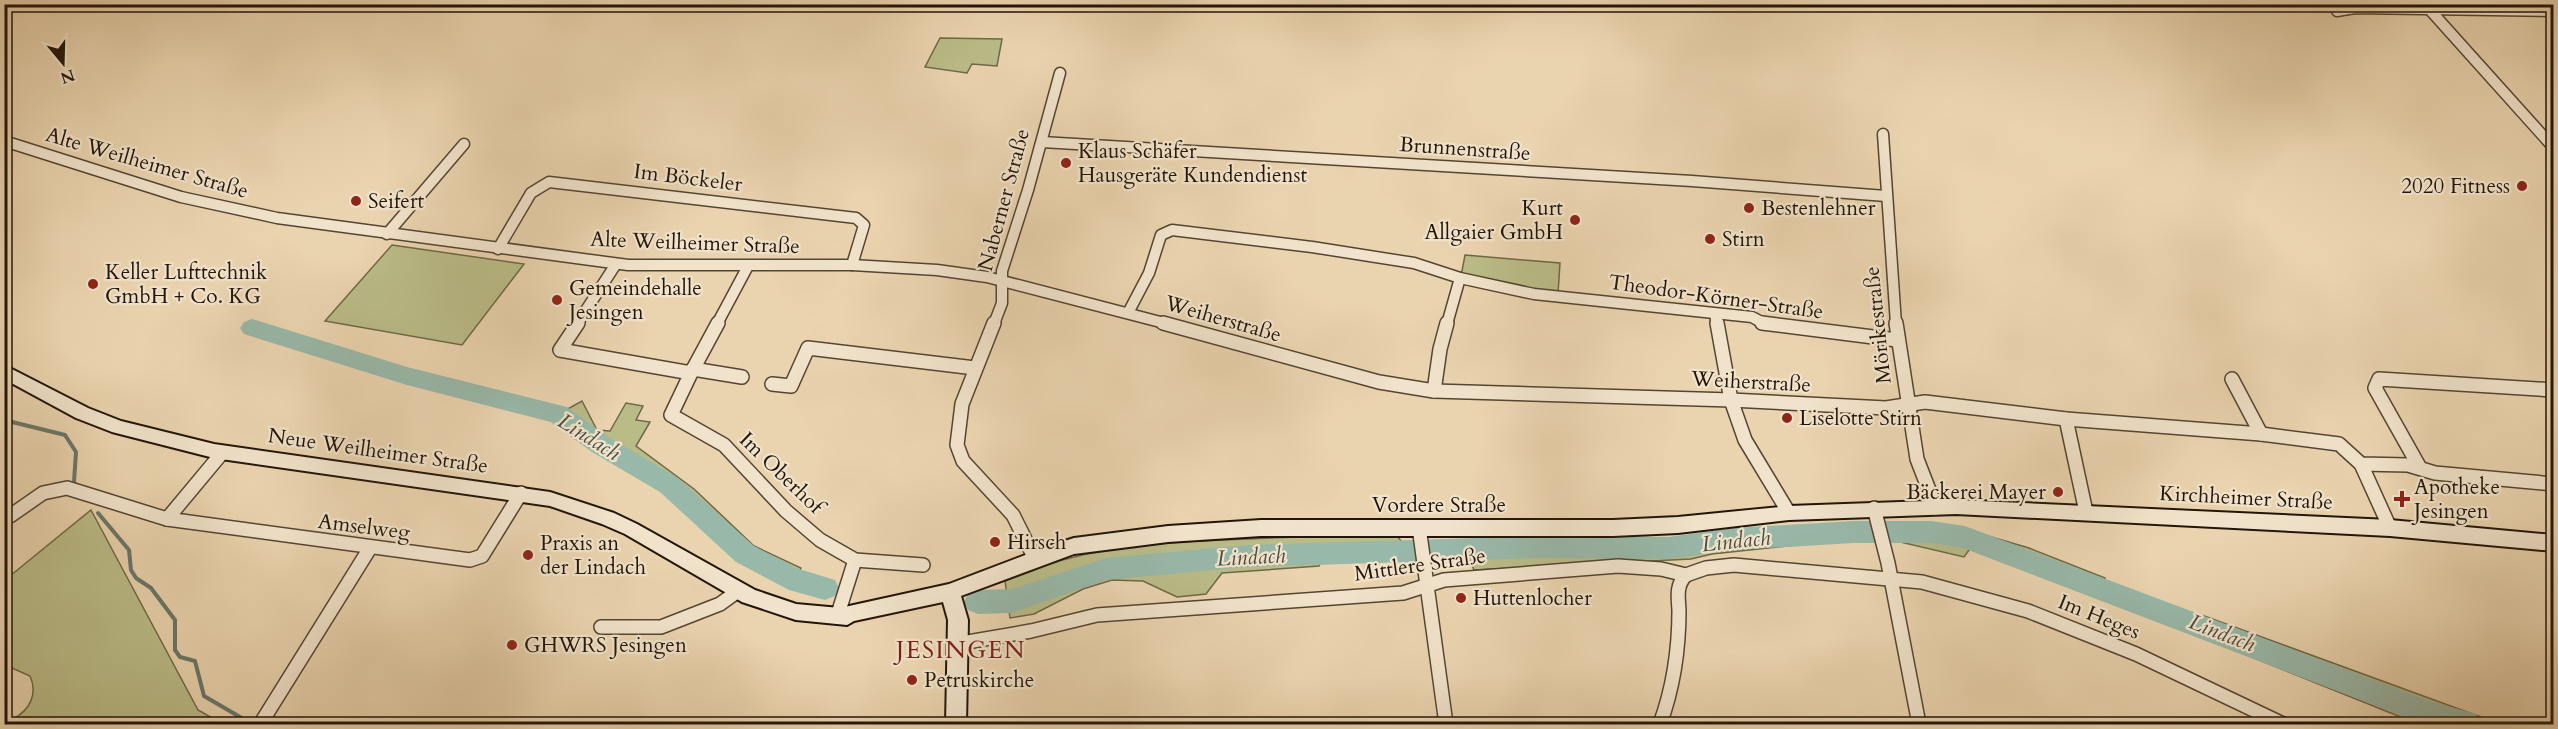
<svg xmlns="http://www.w3.org/2000/svg" width="2558" height="729" font-family="Cardo,serif">
<style>
.green{fill:#babc88;stroke:#6e6848;stroke-width:1.5}
.lines{fill:none;stroke-linecap:round;stroke-linejoin:round}
.stream{stroke:#697769;stroke-width:4}
.river{fill:#98b8a9;fill-rule:evenodd}
.street-far1-casing{stroke:#544532;stroke-width:13}
.street-casing{stroke:#544532;stroke-width:16}
.secondary-casing{stroke:#221509;stroke-width:4}
.street-far1{stroke:#f1e3cb;stroke-width:10}
.street{stroke:#f1e3cb;stroke-width:13}
.secondary{fill:#f1e3cb;fill-rule:evenodd}
.poi-dot{fill:#8f2418;stroke:#f1e3cb;stroke-width:2}
.labels{text-anchor:middle;dominant-baseline:central;stroke-width:4.5;stroke-linejoin:round;paint-order:stroke}
.street-label{font-size:21px;fill:#221509;stroke:#f1e3cb}
.poi-label{font-size:21px;fill:#221509;stroke:#f1e3cb;text-anchor:start}
.water-label{font-size:22px;font-style:italic;fill:#4b4e41;stroke:#f1e3cb}
.quarter-label{font-size:24px;letter-spacing:1.5px;fill:#7a1f14;stroke:#f1e3cb}
</style>
<rect width="100%" height="100%" fill="#ead4af"/>
<filter id="stains"><feTurbulence type="fractalNoise" baseFrequency=".00333" numOctaves="4"/><feColorMatrix values="0 0 0 0 .2 0 0 0 0 .09 0 0 0 0 .02 0 0 0 .5 -.17"/></filter>
<radialGradient id="worn" r=".72"><stop offset=".6" stop-color="#630" stop-opacity="0"/><stop offset="1" stop-color="#630" stop-opacity=".3"/></radialGradient>
<g class="green">
<path d="M940,38L1002,39L997,66L972,64L967,73L925,67Z"/>
<path d="M392,245L524,264L462,345L325,321Z"/>
<path d="M1465,255L1560,263L1558,294L1461,276Z"/>
<path d="M582,401L597,430L610,431L626,403L643,406L636,420L650,422L636,446L694,489L754,546L801,568L796,577L748,551L671,483L604,442L562,412Z"/>
<path d="M91,510L198,710L223,724H25L13,719C30,710 38,694 30,676L5,665V580Z"/>
<path d="M1913,524L1961,528L2029,548L2105,578L2101,596L1972,546L1964,557L1900,542L1904,527Z"/>
<path d="M1852,526L1870,537L1712,554L1691,559L1474,570L1467,554L1690,551L1687,539Z"/>
<path d="M1397,536L1407,548H1327L1319,566L1222,573L1206,594L1177,597L1143,581L1112,580L1083,589L1034,614L1010,618L1005,581C1077,548 1145,543 1223,540C1281,537 1339,536 1397,536Z"/>
<path d="M2196,613L2500,724H2418L2192,633Z"/>
</g>
<g class="lines">
<g class="stream">
<path d="M4,420L65,435L76,452L74,482L77,487"/>
<path d="M98,513L129,550L131,570L136,578L151,588L175,620V650L180,657L195,661L204,696L252,724"/>
<path d="M700,724L707,720"/>
</g>
<g class="river">
<path d="M252,319L407,367L567,407L610,438L678,478L754,546L796,568L835,580L839,588L835,596L825,600L789,590L736,562L660,492L592,452L551,422L407,385L244,334L240,328L244,322Z"/>
<path d="M1854,521H1931L1965,526L2430,701L2476,714L2481,724H2423L1963,548L1931,543H1854L1733,550L1669,559L1544,558L1247,567L1106,580L1012,613L978,614L968,610L964,602L968,594L978,590L1012,589L1106,558L1247,545L1544,536L1669,537L1733,528Z"/>
</g>
<g class="street-far1-casing">
<g id="street-far1">
<path d="M2430,10L2554,148"/>
<path d="M2337,11L2355,8L2554,11"/>
<path d="M1883,134L1896,324"/>
<path d="M4,141L181,197L277,218L628,265H852L937,270L987,277L1168,324"/>
<path d="M1042,142L1692,181L1886,196"/>
<path d="M387,234L464,144"/>
<path d="M498,249L531,193L549,182L856,218L864,225L852,265"/>
<path d="M1128,313L1149,273L1161,235L1172,230L1312,247L1414,263L1460,278L1534,294L1752,317L1765,324"/>
<path d="M1715,314L1717,324"/>
<path d="M577,324L616,264"/>
<path d="M717,324L748,266"/>
<path d="M994,324L1002,303V271L1028,190L1060,73"/>
<path d="M1447,324L1460,278"/>
</g>
</g>
<g class="street-casing">
<g id="street">
<path d="M578,323L560,350L691,373L671,415L724,445L786,511L820,540L855,560L923,565"/>
<path d="M994,323L962,404L957,445L963,461L1013,515L1035,559"/>
<path d="M1163,323L1379,382L1434,391L1731,400L1886,408L1925,402L2066,419L2261,434L2339,444L2361,464L2408,465L2435,473L2554,484"/>
<path d="M1717,323L1731,400L1745,440L1789,513"/>
<path d="M1762,323L1897,340"/>
<path d="M1896,323L1917,459L1936,508"/>
<path d="M693,369L742,377"/>
<path d="M691,373L718,323"/>
<path d="M2232,379L2261,434"/>
<path d="M772,384L791,386L808,348L975,368"/>
<path d="M1434,391L1440,349L1447,323"/>
<path d="M2066,419L2086,512"/>
<path d="M2361,464L2390,528"/>
<path d="M2420,468L2375,388L2379,379L2554,390"/>
<path d="M1874,508L1888,563L1919,724"/>
<path d="M10,516L43,493L67,488L167,519L470,560L482,556L521,493"/>
<path d="M167,519L222,453"/>
<path d="M1419,527L1446,724"/>
<path d="M837,617L855,560"/>
<path d="M601,627H661L720,604L738,591"/>
<path d="M956,644L1031,631L1097,615L1403,593L1444,580L1618,566L1661,569L1686,575L1706,568L1734,565L1922,582L2028,611L2136,654L2283,724"/>
<path d="M261,723L370,548"/>
<path d="M1660,724C1674,686 1679,650 1679,610C1678,596 1676,585 1686,575"/>
</g>
</g>
<g class="secondary-casing">
<path id="secondary" d="M4,365L88,408L121,421L214,444L550,492L614,513L637,524L755,590L796,604L840,608L949,584L1049,546L1074,538L1168,526L1261,520H1613L1678,517L1789,506L1956,500L2390,520L2554,535V551L2390,536L1956,514L1789,520L1678,533L1613,536H1261L1168,542L1074,554L961,596L968,620L966,724H946L948,620L943,602L854,621L847,625L796,620L742,602L625,534L602,524L550,506L214,458L112,432L76,418L4,379Z"/>
</g>
<use href="#street-far1" class="street-far1"/>
<use href="#street" class="street"/>
<use href="#secondary" class="secondary"/>
</g>
<g class="poi-dot">
<circle cx="1066" cy="163" r="6"/>
<circle cx="2522" cy="186" r="6"/>
<circle cx="356" cy="201" r="6"/>
<circle cx="1749" cy="208" r="6"/>
<circle cx="1575" cy="220" r="6"/>
<circle cx="1710" cy="239" r="6"/>
<circle cx="93" cy="284" r="6"/>
<circle cx="557" cy="300" r="6"/>
<circle cx="1787" cy="418" r="6"/>
<circle cx="2058" cy="492" r="6"/>
<path d="M2399 490h6v6h6v6h-6v6h-6v-6h-6v-6h6z"/>
<circle cx="995" cy="542" r="6"/>
<circle cx="528" cy="555" r="6"/>
<circle cx="1461" cy="598" r="6"/>
<circle cx="512" cy="645" r="6"/>
<circle cx="912" cy="680" r="6"/>
</g>
<g class="labels">
<g class="street-label">
<text transform="translate(1465 149) rotate(4)">Brunnenstraße</text>
<text transform="translate(147 163) rotate(16)">Alte Weilheimer Straße</text>
<text transform="translate(688 178) rotate(7)">Im Böckeler</text>
<text transform="translate(1004 200) rotate(-75)">Naberner Straße</text>
<text transform="translate(695 243) rotate(2)">Alte Weilheimer Straße</text>
<text transform="translate(1716 297) rotate(8)">Theodor-Körner-Straße</text>
<text transform="translate(1223 319) rotate(16)">Weiherstraße</text>
<text transform="translate(1878 325) rotate(-96)">Mörikestraße</text>
<text transform="translate(1751 382) rotate(3)">Weiherstraße</text>
<text transform="translate(378 451) rotate(8)">Neue Weilheimer Straße</text>
<text transform="translate(781 473) rotate(44)">Im Oberhof</text>
<text transform="translate(2246 498) rotate(3)">Kirchheimer Straße</text>
<text x="1439" y="505">Vordere Straße</text>
<text transform="translate(364 527) rotate(7)">Amselweg</text>
<text transform="translate(1420 565) rotate(-8)">Mittlere Straße</text>
<text transform="translate(2099 617) rotate(22)">Im Heges</text>
</g>
<g class="poi-label">
<text x="1078" y="151">Klaus Schäfer<tspan x="1078" dy="24">Hausgeräte Kundendienst</tspan></text>
<text x="2510" y="186" text-anchor="end">2020 Fitness</text>
<text x="368" y="201">Seifert</text>
<text x="1563" y="208" text-anchor="end">Kurt<tspan x="1563" dy="24">Allgaier GmbH</tspan></text>
<text x="1761" y="208">Bestenlehner</text>
<text x="1722" y="239">Stirn</text>
<text x="105" y="272">Keller Lufttechnik<tspan x="105" dy="24">GmbH + Co. KG</tspan></text>
<text x="569" y="288">Gemeindehalle<tspan x="569" dy="24">Jesingen</tspan></text>
<text x="1799" y="418">Liselotte Stirn</text>
<text x="2414" y="487">Apotheke<tspan x="2414" dy="24">Jesingen</tspan></text>
<text x="2046" y="492" text-anchor="end">Bäckerei Mayer</text>
<text x="1007" y="542">Hirsch</text>
<text x="540" y="543">Praxis an<tspan x="540" dy="24">der Lindach</tspan></text>
<text x="1473" y="598">Huttenlocher</text>
<text x="524" y="645">GHWRS Jesingen</text>
<text x="924" y="680">Petruskirche</text>
</g>
<g class="water-label">
<text transform="translate(589 437) rotate(32)">Lindach</text>
<text transform="translate(1736 541) rotate(-6)">Lindach</text>
<text transform="translate(1251 557) rotate(-3)">Lindach</text>
<text transform="translate(2222 633) rotate(21)">Lindach</text>
</g>
<g class="quarter-label">
<text x="961" y="650">JESINGEN</text>
</g>
</g>
<rect width="2558" height="729" fill="none" stroke="#ead4af" stroke-width="24"/>
<rect x="6" y="6" width="2546" height="717" fill="none" stroke="#221509" stroke-width="3"/>
<rect x="12" y="12" width="2534" height="705" fill="none" stroke="#221509" stroke-width="1.5"/>
<g transform="translate(63 63) rotate(161)" stroke="#f1e3cb" stroke-width="4.5" paint-order="stroke">
<path d="M0-4.5L10 22L0 15L-10 22Z" fill="#221509"/>
<text y="-9" font-size="16" font-weight="bold" text-anchor="middle" fill="#221509">N</text>
</g>
<rect width="100%" height="100%" filter="url(#stains)"/>
<rect width="100%" height="100%" fill="url(#worn)"/>
</svg>
